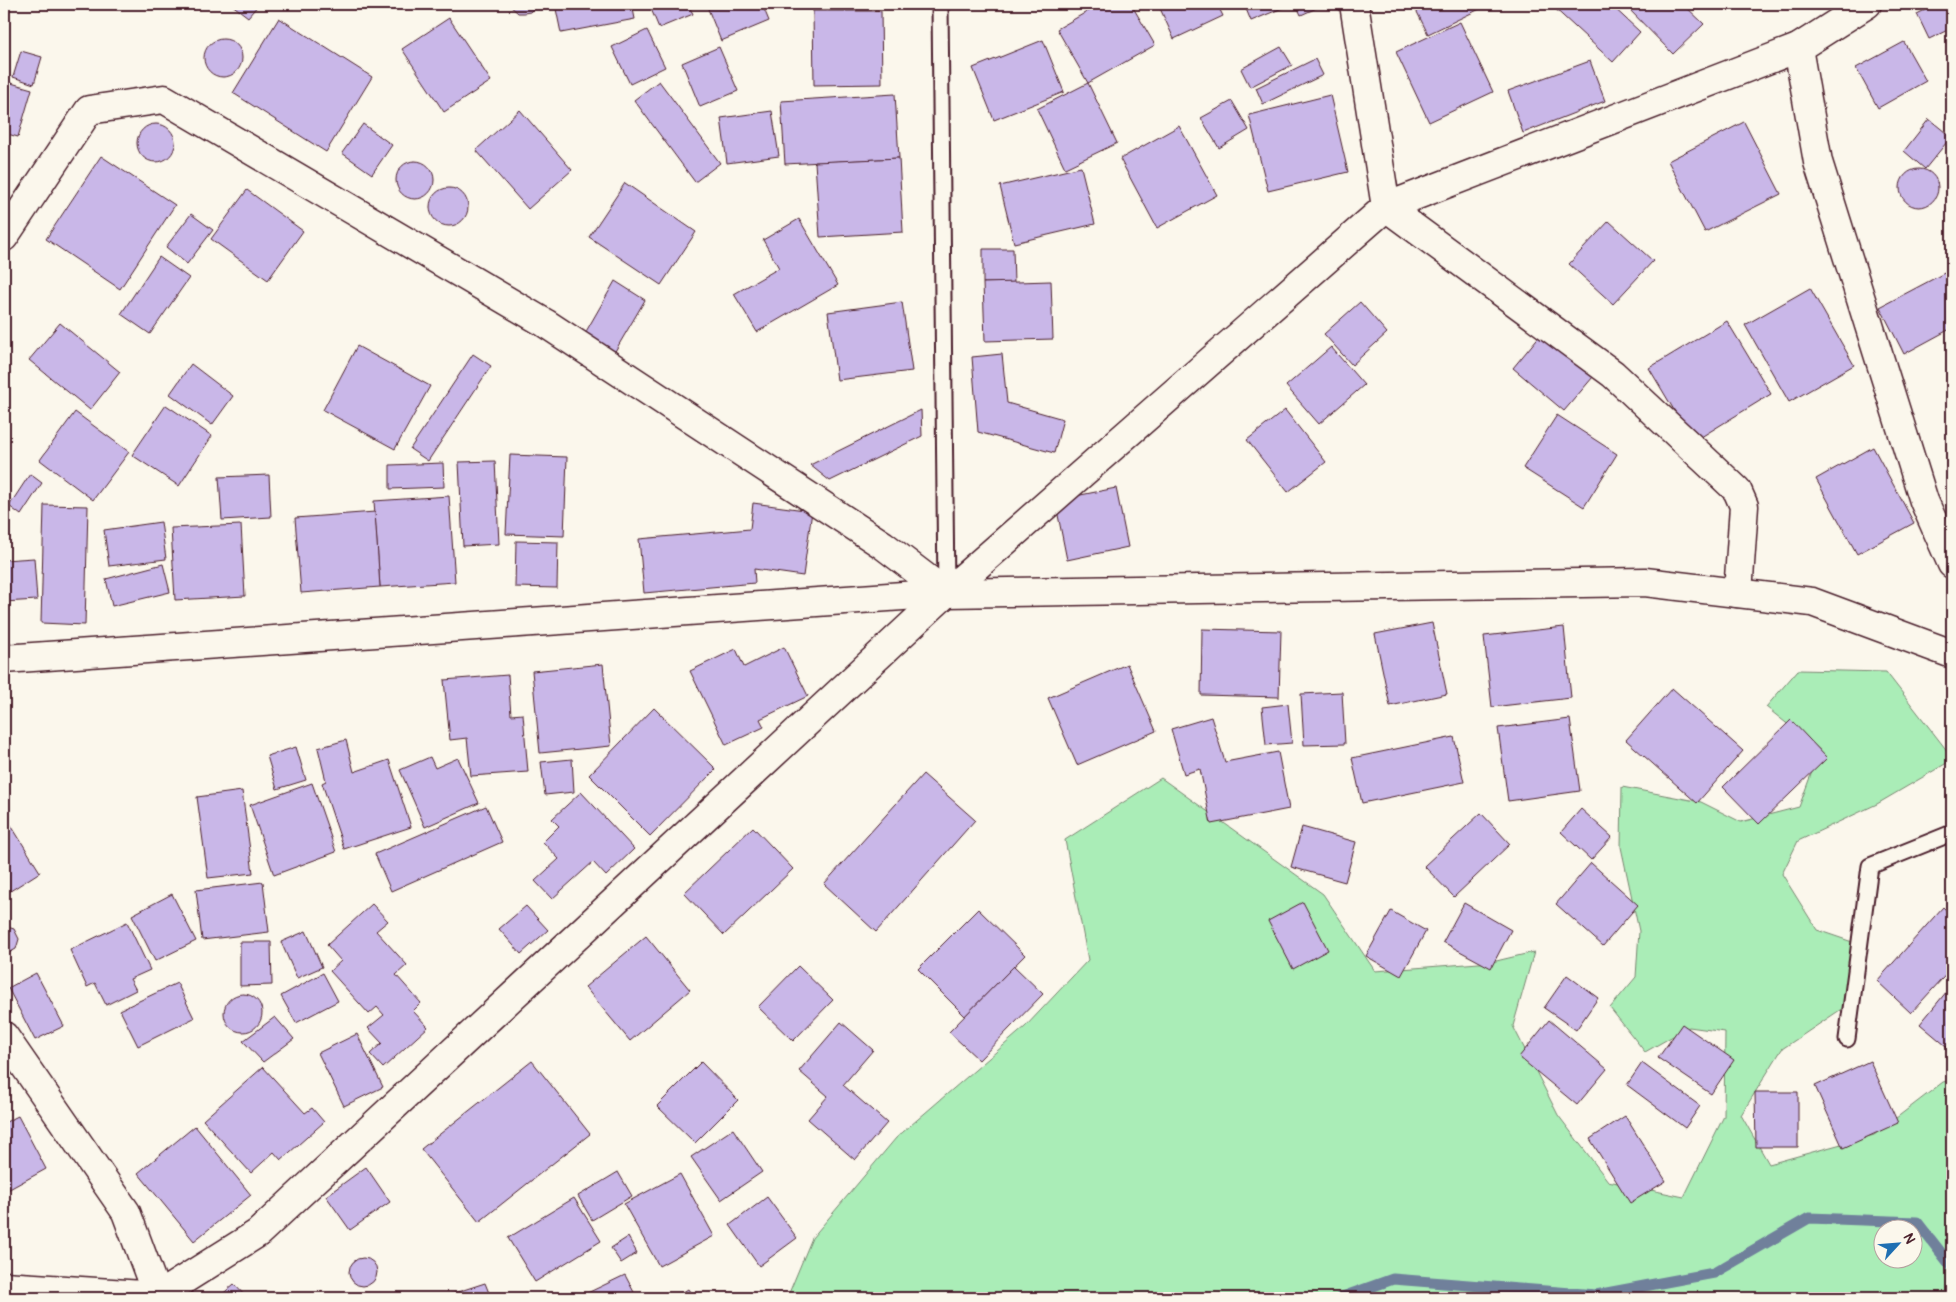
<svg xmlns="http://www.w3.org/2000/svg" width="1956" height="1302" font-family="Pangolin,sans-serif">
<style>
.green{fill:#aaedb7;stroke:#7a8671;fill-rule:evenodd}
.lines{fill:none;stroke-linecap:round;stroke-linejoin:round}
.stream{stroke:#6f809b;stroke-width:11}
.building{fill:#c9b7e8;stroke:#4a1f2b}
.service-casing{stroke:#4a1f2b;stroke-width:19}
.minor-casing{stroke:#4a1f2b;stroke-width:31}
.service{stroke:#fbf7ec;stroke-width:15}
.minor{stroke:#fbf7ec;stroke-width:28}
</style>
<rect width="100%" height="100%" fill="#fbf7ec"/>
<filter id="ink" filterUnits="userSpaceOnUse"><feTurbulence type="fractalNoise" baseFrequency=".02" numOctaves="2"/><feDisplacementMap in="SourceGraphic" scale="10" xChannelSelector="R" yChannelSelector="G"/><feConvolveMatrix kernelMatrix="1 2 1 2 8 2 1 2 1" color-interpolation-filters="sRGB"/></filter>
<g filter="url(#ink)">
<path class="green" d="M1798,670L1886,672L1952,757V760L1877,804L1798,841L1782,874L1817,930L1867,947L1846,1006L1782,1049L1741,1115L1769,1164L1874,1135L1943,1082L1952,1080V1298H787L812,1238L896,1138L1025,1027L1088,960L1065,840L1161,778L1323,894L1375,971L1492,962L1534,952L1513,1026L1558,1115L1608,1181L1684,1197L1724,1116L1725,1032L1689,1027L1645,1052L1610,1008L1636,977L1639,931L1621,847L1622,787L1701,802L1741,822L1799,807L1820,750L1766,707ZM1884,1230H1914V1260H1884Z"/>
<g class="lines">
<path class="stream" d="M1340,1298L1393,1279L1596,1295L1714,1273L1809,1218L1917,1222L1952,1267"/>
</g>
<g class="building">
<path d="M231,4H259L248,17Z"/>
<path d="M508,4H538L530,12L524,13H518Z"/>
<path d="M555,4H632L635,19L561,33Z"/>
<path d="M649,4H688L693,14L659,28Z"/>
<path d="M706,4H762L769,21L721,41Z"/>
<path d="M1096,4H1131L1155,45L1088,83L1057,29L1097,6Z"/>
<path d="M1158,4H1217L1223,16L1174,39Z"/>
<path d="M1244,4H1292L1251,21Z"/>
<path d="M1296,4H1320L1321,6L1301,15Z"/>
<path d="M1413,4H1490L1428,34Z"/>
<path d="M1550,4H1610L1640,32L1613,62Z"/>
<path d="M1624,4H1683L1704,24L1673,54Z"/>
<path d="M1937,4H1952V28L1929,39L1917,14Z"/>
<path d="M813,11H881L882,84L814,85Z"/>
<path d="M279,18L372,77L326,152L233,93Z"/>
<path d="M449,18L491,81L444,112L402,49Z"/>
<path d="M1460,22L1493,92L1429,122L1396,52Z"/>
<path d="M647,30L665,67L630,84L612,47Z"/>
<circle cx="223" cy="58" r="19"/>
<path d="M1043,40L1064,92L994,120L973,68Z"/>
<path d="M1904,42L1926,81L1878,108L1856,68Z"/>
<path d="M719,47L738,91L700,107L682,63Z"/>
<path d="M1281,47L1292,65L1250,87L1241,69Z"/>
<path d="M21,51L42,57L34,84L13,77Z"/>
<path d="M1315,59L1323,75L1263,104L1256,88Z"/>
<path d="M1590,61L1605,101L1523,133L1508,91Z"/>
<path d="M4,81L32,89L18,137L4,133Z"/>
<path d="M659,81L720,163L695,182L634,100Z"/>
<path d="M1088,83L1117,143L1065,168L1037,109Z"/>
<path d="M895,94L899,158L785,164L781,101Z"/>
<path d="M1330,95L1348,172L1268,191L1249,115Z"/>
<path d="M1232,101L1249,130L1219,148L1201,118Z"/>
<path d="M520,110L572,170L528,209L476,150Z"/>
<path d="M772,111L779,156L727,163L721,118Z"/>
<path d="M1929,119L1951,137L1925,169L1904,151Z"/>
<path d="M1744,122L1781,194L1705,232L1668,161Z"/>
<circle cx="156" cy="143" r="19"/>
<path d="M363,124L392,145L372,174L342,153Z"/>
<path d="M1179,126L1217,195L1157,228L1120,159Z"/>
<path d="M101,156L175,205L120,289L46,239Z"/>
<path d="M899,158L903,232L820,237L815,162Z"/>
<circle cx="415" cy="180" r="19"/>
<path d="M1081,167L1095,224L1014,243L1000,186Z"/>
<circle cx="1919" cy="188" r="19"/>
<path d="M625,183L696,232L661,285L589,237Z"/>
<circle cx="449" cy="207" r="19"/>
<path d="M247,190L303,231L268,280L211,239Z"/>
<path d="M191,214L213,230L187,264L166,247Z"/>
<path d="M799,219L838,285L757,332L734,294L779,268L763,240Z"/>
<path d="M1609,221L1653,261L1613,304L1569,264Z"/>
<path d="M983,249H1013L1014,283H983Z"/>
<path d="M159,257L189,278L150,334L121,314Z"/>
<path d="M1952,269V328L1904,354L1880,307Z"/>
<path d="M615,281L645,300L614,353L584,335Z"/>
<path d="M1051,281L1053,339L985,341L983,283Z"/>
<path d="M1810,288L1854,365L1789,402L1745,325Z"/>
<path d="M902,302L912,371L837,380L828,312Z"/>
<path d="M1360,302L1387,333L1352,365L1324,334Z"/>
<path d="M1727,321L1771,394L1693,442L1649,368Z"/>
<path d="M60,323L120,372L90,410L29,360Z"/>
<path d="M1541,334L1593,377L1564,411L1513,368Z"/>
<path d="M357,346L430,386L395,449L323,410Z"/>
<path d="M1331,347L1364,385L1319,424L1286,386Z"/>
<path d="M473,354L491,366L428,461L410,449Z"/>
<path d="M1002,354L1007,403L1063,419L1054,453L978,432L972,357Z"/>
<path d="M191,364L233,396L212,425L170,394Z"/>
<path d="M166,405L212,436L179,486L132,455Z"/>
<path d="M921,410L922,436L830,481L810,465Z"/>
<path d="M1285,410L1326,462L1288,492L1247,440Z"/>
<path d="M75,412L129,452L93,500L40,460Z"/>
<path d="M1557,415L1617,454L1584,507L1523,468Z"/>
<path d="M1873,447L1914,523L1857,554L1816,479Z"/>
<path d="M510,455L567,457L564,536L506,534Z"/>
<path d="M495,461L499,544L463,546L459,462Z"/>
<path d="M443,463L444,487L390,489V465Z"/>
<path d="M30,474L42,483L21,515L9,506Z"/>
<path d="M269,475L271,517L222,520L219,477Z"/>
<path d="M1116,488L1128,547L1067,560L1055,500Z"/>
<path d="M449,496L455,582L380,587L374,501Z"/>
<path d="M753,503L812,511L803,576L754,569L755,583L644,593L639,539L750,529Z"/>
<path d="M44,505L88,506L85,625L41,623Z"/>
<path d="M375,512L380,587L301,593L295,518Z"/>
<path d="M161,522L166,559L109,566L104,530Z"/>
<path d="M241,525L245,596L175,600L171,528Z"/>
<path d="M516,541L558,542L557,588L515,587Z"/>
<path d="M34,558L37,600L4,602V560Z"/>
<path d="M163,564L170,592L112,606L106,579Z"/>
<path d="M1432,623L1447,694L1390,706L1375,634Z"/>
<path d="M1564,627L1571,698L1492,707L1484,636Z"/>
<path d="M1202,629L1281,631L1279,697L1201,695Z"/>
<path d="M784,647L808,696L760,719L764,727L726,745L690,671L736,649L744,667Z"/>
<path d="M603,664L611,746L540,753L532,671Z"/>
<path d="M1127,664L1156,731L1077,765L1048,698Z"/>
<path d="M508,675L511,715L523,714L528,772L471,776L467,738L450,740L444,680Z"/>
<path d="M1672,688L1743,751L1697,803L1626,740Z"/>
<path d="M1342,692L1345,744L1304,745L1301,694Z"/>
<path d="M1288,704L1292,743L1266,745L1262,707Z"/>
<path d="M654,708L716,769L650,836L589,775Z"/>
<path d="M1211,717L1225,762L1278,752L1289,809L1211,824L1200,769L1184,774L1171,729Z"/>
<path d="M1570,719L1580,791L1508,801L1498,728Z"/>
<path d="M1791,720L1827,758L1759,824L1723,787Z"/>
<path d="M1454,737L1464,782L1362,803L1352,758Z"/>
<path d="M346,740L354,772L389,760L411,827L344,849L322,783L326,781L318,748Z"/>
<path d="M296,747L306,780L277,789L267,756Z"/>
<path d="M430,757L435,768L458,758L479,803L425,827L400,770Z"/>
<path d="M572,759L574,792L545,795L541,762Z"/>
<path d="M923,774L975,820L876,932L824,884Z"/>
<path d="M312,783L336,852L274,875L250,805Z"/>
<path d="M242,791L253,873L208,878L197,797Z"/>
<path d="M581,792L634,849L606,876L593,862L552,899L535,881L559,859L543,842L559,826L552,819Z"/>
<path d="M486,806L502,842L391,891L375,854Z"/>
<path d="M1581,809L1612,837L1591,860L1561,832Z"/>
<path d="M1481,813L1510,844L1454,897L1424,866Z"/>
<path d="M4,814L40,872L4,895Z"/>
<path d="M753,827L793,869L724,935L684,893Z"/>
<path d="M1302,827L1356,842L1345,882L1291,867Z"/>
<path d="M1591,863L1638,905L1603,946L1556,904Z"/>
<path d="M263,882L269,932L202,940L196,890Z"/>
<path d="M172,894L196,941L155,961L132,915Z"/>
<path d="M1303,902L1328,950L1293,969L1268,921Z"/>
<path d="M1464,903L1511,930L1491,968L1443,942Z"/>
<path d="M372,904L388,921L376,931L407,965L396,975L421,1003L413,1011L428,1027L383,1068L370,1054L382,1043L368,1028L384,1015L377,1007L369,1014L330,971L341,961L327,945Z"/>
<path d="M526,906L548,930L521,954L499,929Z"/>
<path d="M1943,907L1952,916V968L1911,1013L1877,981Z"/>
<path d="M978,909L1025,955L965,1016L918,969Z"/>
<path d="M1391,911L1426,931L1401,976L1366,956Z"/>
<path d="M127,922L150,970L130,979L136,990L106,1005L95,983L87,987L70,950Z"/>
<path d="M4,926L14,929L19,939L16,949L7,954L4,953Z"/>
<path d="M306,931L322,967L297,978L281,942Z"/>
<path d="M646,936L690,990L630,1041L585,987Z"/>
<path d="M240,942H271L272,985L240,986Z"/>
<path d="M798,966L833,1000L793,1041L758,1007Z"/>
<path d="M1014,966L1043,994L979,1060L949,1032Z"/>
<path d="M36,973L64,1026L35,1040L8,988Z"/>
<path d="M323,973L338,1001L296,1023L281,996Z"/>
<path d="M1567,975L1598,998L1576,1030L1544,1008Z"/>
<path d="M177,983L194,1018L138,1046L120,1010Z"/>
<path d="M1952,985V1051L1920,1024Z"/>
<circle cx="243" cy="1013" r="19"/>
<path d="M275,1017L294,1039L263,1062L243,1041Z"/>
<path d="M1549,1020L1607,1069L1577,1105L1519,1057Z"/>
<path d="M841,1022L873,1050L843,1085L887,1123L855,1160L808,1119L828,1096L799,1071Z"/>
<path d="M1682,1024L1734,1060L1711,1094L1658,1058Z"/>
<path d="M357,1034L383,1087L344,1106L318,1053Z"/>
<path d="M532,1061L590,1134L479,1222L421,1149Z"/>
<path d="M1870,1061L1898,1123L1843,1148L1815,1086Z"/>
<path d="M701,1062L738,1100L695,1143L657,1106Z"/>
<path d="M1642,1063L1700,1106L1685,1128L1627,1085Z"/>
<path d="M263,1067L305,1113L312,1108L324,1122L281,1160L274,1152L251,1173L203,1120Z"/>
<path d="M1755,1092H1798V1147H1756Z"/>
<path d="M18,1116L46,1169L4,1192V1123Z"/>
<path d="M1625,1116L1666,1181L1630,1203L1590,1139Z"/>
<path d="M195,1126L251,1195L194,1241L138,1173Z"/>
<path d="M733,1129L762,1172L721,1200L691,1157Z"/>
<path d="M366,1167L390,1202L350,1230L326,1196Z"/>
<path d="M618,1172L632,1196L592,1220L578,1196Z"/>
<path d="M680,1174L714,1236L659,1266L624,1204Z"/>
<path d="M767,1197L797,1238L759,1266L730,1225Z"/>
<path d="M574,1198L601,1241L535,1282L508,1238Z"/>
<path d="M628,1237L637,1253L621,1263L611,1248Z"/>
<circle cx="363" cy="1272" r="14"/>
<path d="M625,1275L637,1298H577Z"/>
<path d="M485,1283L491,1298H439Z"/>
<path d="M234,1284L247,1298H218Z"/>
<path d="M688,1289L694,1298H674Z"/>
</g>
<g class="lines">
<g class="service-casing">
<g id="service">
<path d="M940,4L946,593"/>
<path d="M1847,1039L1870,866L1952,833"/>
</g>
</g>
<g class="minor-casing">
<g id="minor">
<path d="M1354,4L1386,207L1613,374L1737,490L1744,506L1738,593"/>
<path d="M1798,48L1818,162L1924,501L1952,564"/>
<path d="M4,237L89,110L164,99L545,323L883,545L946,593"/>
<path d="M4,659L946,593L1645,582L1812,602L1952,654"/>
<path d="M4,1036L126,1212L158,1298"/>
<path d="M4,1286L158,1296L258,1233L946,593L1386,207L1798,48L1867,4"/>
</g>
</g>
<use href="#service" class="service"/>
<use href="#minor" class="minor"/>
</g>
</g>
<rect width="1956" height="1302" fill="none" stroke="#fbf7ec" stroke-width="20"/>
<rect x="10" y="10" width="1936" height="1282" fill="none" stroke="#4a1f2b" stroke-width="2" filter="url(#ink)"/>
<g transform="translate(1898 1244) rotate(64)"><circle r="24" fill="#fbf7ec" stroke="#b4a19f"/>
<path d="M0-4L9 19L0 12L-9 19Z" fill="#1f6fb2"/>
<text y="-8" font-size="14" font-weight="bold" text-anchor="middle" fill="#4a1f2b">N</text>
</g>
</svg>
